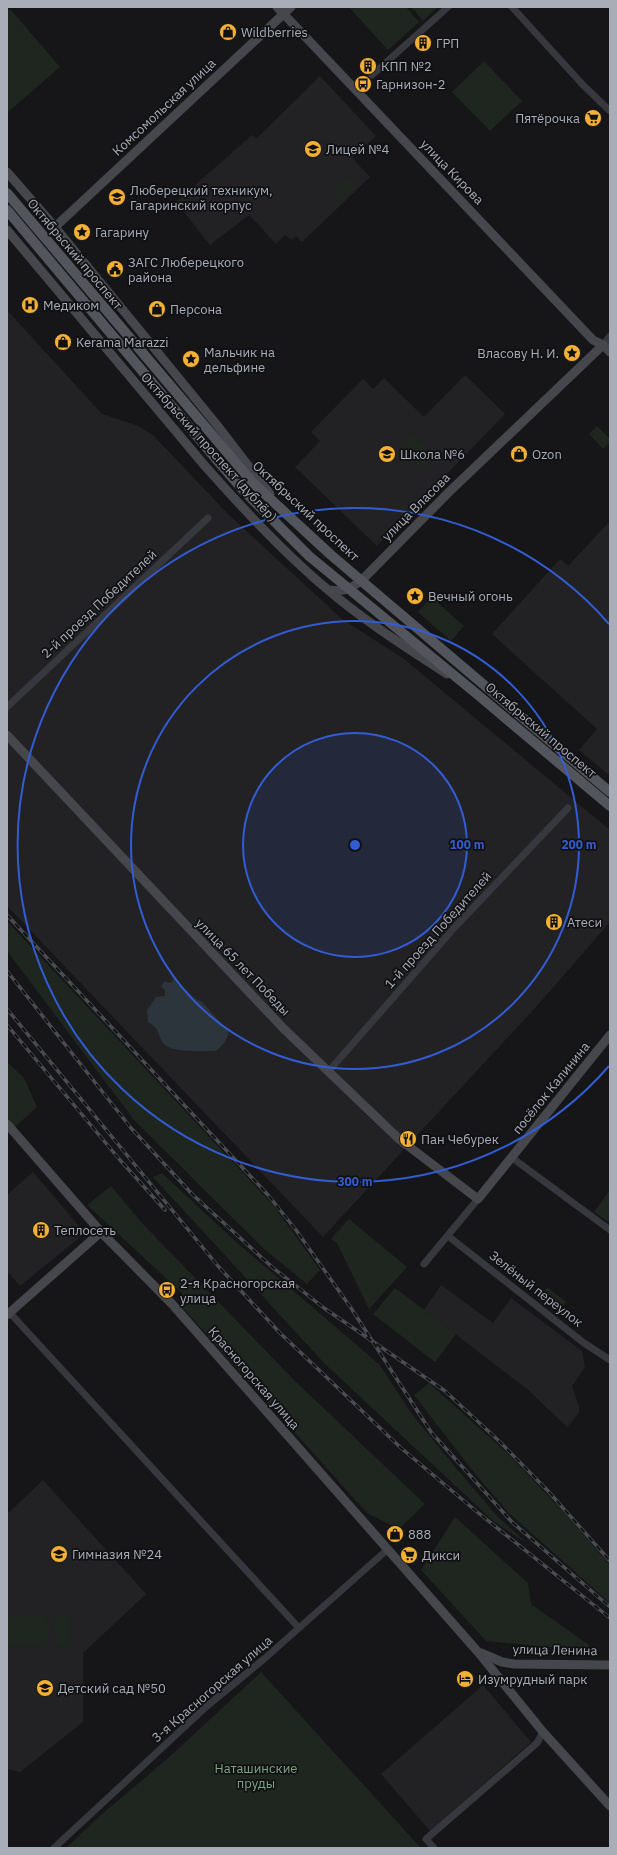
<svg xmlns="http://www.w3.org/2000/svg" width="617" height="1855" font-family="'IBM Plex Sans',sans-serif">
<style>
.built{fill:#222225}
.green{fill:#1e261f}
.water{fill:#2c353c}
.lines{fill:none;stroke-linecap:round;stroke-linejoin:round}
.street{stroke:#37383d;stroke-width:7}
.secondary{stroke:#45474d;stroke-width:9}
.primary{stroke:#53555c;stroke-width:10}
.rail-casing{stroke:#4a4c52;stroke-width:3.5}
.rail{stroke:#111113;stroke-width:2;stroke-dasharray:6;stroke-linecap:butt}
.ring{fill:none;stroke:#325cd3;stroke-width:2}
.labels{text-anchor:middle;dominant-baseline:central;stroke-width:3.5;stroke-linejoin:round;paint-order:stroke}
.poi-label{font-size:13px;fill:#a8adb8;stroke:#111113;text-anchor:start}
.street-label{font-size:13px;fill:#a8adb8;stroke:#111113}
.park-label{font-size:13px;fill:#7fa381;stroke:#111113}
.centre{fill:#325cd3;stroke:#111113;stroke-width:2}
.ring-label{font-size:12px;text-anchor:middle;font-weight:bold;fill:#325cd3;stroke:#111113;stroke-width:3.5;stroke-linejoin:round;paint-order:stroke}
</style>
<rect width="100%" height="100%" fill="#161618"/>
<g class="built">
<path d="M320,76L376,136L352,158L370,177L302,242L296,236L292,240L285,235L276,244L249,215L210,245L176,202L252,135L256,139Z"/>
<path d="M7,310L102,414L138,426L153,435L228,514L342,619L404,659L610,830V922L536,1007L323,1237L7,906Z"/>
<path d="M465,375L505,414L377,546L295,467L320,441L311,432L363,379L373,389L384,378L424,417Z"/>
<path d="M610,521V776L579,750L597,729L492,634L560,559L568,566Z"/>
<path d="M33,1172L85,1233L20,1286L7,1271V1195Z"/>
<path d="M441,1285L493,1323L511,1298L582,1351L585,1367L572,1386L579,1406V1413L567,1427L527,1389L424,1310Z"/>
<path d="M43,1480L146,1594L83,1653V1722L20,1772L7,1769V1514Z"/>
<path d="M483,1685L531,1742L430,1831L381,1774Z"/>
</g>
<g class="green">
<path d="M349,7H406L419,22L388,50Z"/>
<path d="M411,7H438L423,21Z"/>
<path d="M10,9L60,67L7,113V12Z"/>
<path d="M484,61L522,101L490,131L452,92Z"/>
<path d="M348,177L357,187L338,202L329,192Z"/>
<path d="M597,426L610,439V442L603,449L589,434Z"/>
<path d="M411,434L435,456L423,468L400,446Z"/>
<path d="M431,597L464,626L451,641L418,612Z"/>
<path d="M7,921L273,1205L320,1270L307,1284L264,1249L134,1120L7,951Z"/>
<path d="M7,1062L24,1078L37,1107L14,1128L7,1120Z"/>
<path d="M162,1173L235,1241L380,1365L411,1413L456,1468L498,1517L529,1545L492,1520L324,1363L153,1177Z"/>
<path d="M111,1186L142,1223L296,1382L425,1504L399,1529L367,1513L182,1307V1293L87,1205Z"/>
<path d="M610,1190V1223L594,1212Z"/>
<path d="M349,1219L407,1267L369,1309L337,1243L331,1239Z"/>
<path d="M547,1287L566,1302L559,1311L540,1297Z"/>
<path d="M395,1288L456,1334L435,1362L373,1314Z"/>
<path d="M429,1383L508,1454L561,1509L610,1565V1603L509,1513L476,1475L414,1395Z"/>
<path d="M455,1517L528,1583L531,1604L589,1645L591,1651L486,1641L421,1570Z"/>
<path d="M7,1615L44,1616C52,1627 51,1635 43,1646L7,1645Z"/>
<rect x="55" y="1616" width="15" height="30"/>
<path d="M261,1672L421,1848H66L103,1813L166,1760Z"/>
</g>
<path class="water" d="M173,977L194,998L202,1002L229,1032L225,1042L216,1051C203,1051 172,1053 164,1044C156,1034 162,1031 148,1022L147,1010L156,997L165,996V990L161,986L165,981L169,983L172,982Z"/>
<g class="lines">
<g class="street">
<path d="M512,7L583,85L610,111"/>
<path d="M372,75L448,7"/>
<path d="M603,345L610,336"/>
<path d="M7,707L208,518"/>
<path d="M328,1072L455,927L568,808"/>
<path d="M511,1157L610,1230"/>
<path d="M448,1236L584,1343L610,1360"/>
<path d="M424,1264L478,1199"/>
<path d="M10,1313L299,1628"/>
<path d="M54,1848L207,1706L264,1659L388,1549"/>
<path d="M434,1848L426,1839L537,1743L543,1732"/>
</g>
<g class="secondary">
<path d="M277,7L593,340L603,345L610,352"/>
<path d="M7,172L55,227L217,425L270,494"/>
<path d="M55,227L291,7"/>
<path d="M7,230L205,466C243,509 283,552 327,589C363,620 407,648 447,674"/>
<path d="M329,590C344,592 350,589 362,580L449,492L603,345"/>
<path d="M7,735L283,1028L399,1139L478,1199L610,1035"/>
<path d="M7,1124L101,1232L172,1304L478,1652L543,1732L610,1806"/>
<path d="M7,1315L101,1232"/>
<path d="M481,1653L502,1662L514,1664L610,1665"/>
</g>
<g class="primary">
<path d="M7,193L253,483L331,555L610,792"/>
<path d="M7,210L217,460L244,491L309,556L478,695L610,806"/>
</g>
<g class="rail-casing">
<g id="rail">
<path d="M7,915L268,1195L296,1230L351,1308L431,1432L512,1522L610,1607"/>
<path d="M7,971L131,1128L193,1195L272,1267L324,1308L445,1391L500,1442L548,1491L610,1561"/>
<path d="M7,1009L218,1266L280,1333L401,1448L476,1511L610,1618"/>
<path d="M7,1025L120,1160L165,1210"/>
</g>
</g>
<use href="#rail" class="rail"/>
</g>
<circle cx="355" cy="845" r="112" fill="#325cd3" fill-opacity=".12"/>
<g class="ring">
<circle cx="355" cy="845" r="112"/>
<circle cx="355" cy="845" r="224"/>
<path d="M609 1066A337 337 0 1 1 609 624"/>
</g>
<defs>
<g id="shop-disc" transform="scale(0.9)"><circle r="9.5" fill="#f2b134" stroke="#111113"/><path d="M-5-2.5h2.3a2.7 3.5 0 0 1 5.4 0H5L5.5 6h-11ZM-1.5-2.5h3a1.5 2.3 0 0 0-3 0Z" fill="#111"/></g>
<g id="building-disc" transform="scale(0.9)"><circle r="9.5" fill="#f2b134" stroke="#111113"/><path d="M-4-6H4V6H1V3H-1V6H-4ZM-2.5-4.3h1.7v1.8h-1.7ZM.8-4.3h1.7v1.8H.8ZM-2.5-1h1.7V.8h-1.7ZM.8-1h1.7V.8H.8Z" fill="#111"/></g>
<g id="bus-disc" transform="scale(0.9)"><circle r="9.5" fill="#f2b134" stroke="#111113"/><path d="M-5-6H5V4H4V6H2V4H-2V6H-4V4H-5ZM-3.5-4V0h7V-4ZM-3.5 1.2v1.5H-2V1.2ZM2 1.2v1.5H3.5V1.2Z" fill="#111"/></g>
<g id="supermarket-disc" transform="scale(0.9)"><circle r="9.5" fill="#f2b134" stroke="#111113"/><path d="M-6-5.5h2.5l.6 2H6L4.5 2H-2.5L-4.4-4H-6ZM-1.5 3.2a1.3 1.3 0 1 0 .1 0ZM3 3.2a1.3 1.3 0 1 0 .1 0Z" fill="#111"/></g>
<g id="school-disc" transform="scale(0.9)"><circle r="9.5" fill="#f2b134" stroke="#111113"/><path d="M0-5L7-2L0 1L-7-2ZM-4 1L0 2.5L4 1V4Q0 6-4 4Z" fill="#111"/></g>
<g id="university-disc" transform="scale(0.9)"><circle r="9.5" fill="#f2b134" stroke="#111113"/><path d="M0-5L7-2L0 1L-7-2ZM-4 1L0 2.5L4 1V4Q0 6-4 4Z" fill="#111"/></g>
<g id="sight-disc" transform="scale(0.9)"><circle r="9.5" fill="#f2b134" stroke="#111113"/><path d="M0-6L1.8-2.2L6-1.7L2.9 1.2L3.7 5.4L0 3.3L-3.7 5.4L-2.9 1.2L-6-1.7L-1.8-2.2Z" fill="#111"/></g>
<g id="civic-disc" transform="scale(0.9)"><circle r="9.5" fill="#f2b134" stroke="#111113"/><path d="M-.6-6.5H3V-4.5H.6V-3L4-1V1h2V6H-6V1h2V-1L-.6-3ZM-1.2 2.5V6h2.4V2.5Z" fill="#111"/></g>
<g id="hospital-disc" transform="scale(0.9)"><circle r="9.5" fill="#f2b134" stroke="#111113"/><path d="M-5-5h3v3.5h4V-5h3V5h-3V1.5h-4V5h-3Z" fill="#111"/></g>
<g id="restaurant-disc" transform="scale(0.9)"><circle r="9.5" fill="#f2b134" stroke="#111113"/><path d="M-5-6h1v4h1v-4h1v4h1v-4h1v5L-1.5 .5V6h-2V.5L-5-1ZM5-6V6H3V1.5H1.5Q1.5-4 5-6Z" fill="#111"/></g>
<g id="hotel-disc" transform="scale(0.9)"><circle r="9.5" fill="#f2b134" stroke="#111113"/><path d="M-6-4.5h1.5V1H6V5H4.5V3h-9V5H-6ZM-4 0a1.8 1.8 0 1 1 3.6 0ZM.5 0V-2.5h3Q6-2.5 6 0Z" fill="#111"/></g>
</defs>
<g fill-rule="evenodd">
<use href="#shop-disc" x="228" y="32"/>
<use href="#building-disc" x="423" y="43"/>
<use href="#building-disc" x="368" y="66"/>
<use href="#bus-disc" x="363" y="84"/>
<use href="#supermarket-disc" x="593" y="118"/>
<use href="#school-disc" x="313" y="149"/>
<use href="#university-disc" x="117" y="197"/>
<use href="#sight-disc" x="82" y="232"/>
<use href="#civic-disc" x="115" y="269"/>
<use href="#hospital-disc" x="30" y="305"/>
<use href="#shop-disc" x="157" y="309"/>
<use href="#shop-disc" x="63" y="342"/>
<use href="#sight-disc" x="572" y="353"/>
<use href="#sight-disc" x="191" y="359"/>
<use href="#school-disc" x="387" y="454"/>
<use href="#shop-disc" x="519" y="454"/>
<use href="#sight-disc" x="415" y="596"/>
<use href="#building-disc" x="554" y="922"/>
<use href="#restaurant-disc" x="408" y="1139"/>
<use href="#building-disc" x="41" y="1230"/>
<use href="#bus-disc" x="167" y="1290"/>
<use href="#shop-disc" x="395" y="1534"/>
<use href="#school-disc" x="59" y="1554"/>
<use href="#supermarket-disc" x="409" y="1555"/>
<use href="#hotel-disc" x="465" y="1679"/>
<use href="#school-disc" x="45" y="1688"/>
</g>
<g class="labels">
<g class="poi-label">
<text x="241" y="32">Wildberries</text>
<text x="436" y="43">ГРП</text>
<text x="381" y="66">КПП №2</text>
<text x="376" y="84">Гарнизон-2</text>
<text x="580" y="118" text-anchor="end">Пятёрочка</text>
<text x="326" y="149">Лицей №4</text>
<text x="130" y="190">Люберецкий техникум,<tspan x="130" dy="15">Гагаринский корпус</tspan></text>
<text x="95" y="232">Гагарину</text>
<text x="128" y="262">ЗАГС Люберецкого<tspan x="128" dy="15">района</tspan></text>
<text x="43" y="305">Медиком</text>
<text x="170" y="309">Персона</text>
<text x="76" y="342">Kerama Marazzi</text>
<text x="204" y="352">Мальчик на<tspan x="204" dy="15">дельфине</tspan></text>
<text x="559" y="353" text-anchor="end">Власову Н. И.</text>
<text x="400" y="454">Школа №6</text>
<text x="532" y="454">Ozon</text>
<text x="428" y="596">Вечный огонь</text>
<text x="567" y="922">Атеси</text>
<text x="421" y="1139">Пан Чебурек</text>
<text x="54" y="1230">Теплосеть</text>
<text x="180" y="1283">2-я Красногорская<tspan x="180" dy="15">улица</tspan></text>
<text x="408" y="1534">888</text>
<text x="72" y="1554">Гимназия №24</text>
<text x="422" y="1555">Дикси</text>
<text x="478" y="1679">Изумрудный парк</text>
<text x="58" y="1688">Детский сад №50</text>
</g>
<g class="street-label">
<text transform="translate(164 107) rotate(-43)">Комсомольская улица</text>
<text transform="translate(452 172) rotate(46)">улица Кирова</text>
<text transform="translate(75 254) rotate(50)">Октябрьский проспект</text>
<text transform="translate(209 447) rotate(48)">Октябрьский проспект (дублёр)</text>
<text transform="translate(416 507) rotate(-45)">улица Власова</text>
<text transform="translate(306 511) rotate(43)">Октябрьский проспект</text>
<text transform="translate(99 604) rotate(-43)">2-й проезд Победителей</text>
<text transform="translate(541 730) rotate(40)">Октябрьский проспект</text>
<text transform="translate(438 930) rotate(-48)">1-й проезд Победителей</text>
<text transform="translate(243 967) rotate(46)">улица 65 лет Победы</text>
<text transform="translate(551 1088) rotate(-51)">посёлок Калинина</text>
<text transform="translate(536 1289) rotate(38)">Зелёный переулок</text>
<text transform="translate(254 1378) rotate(49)">Красногорская улица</text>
<text transform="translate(555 1650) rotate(1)">улица Ленина</text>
<text transform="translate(212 1689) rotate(-41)">3-я Красногорская улица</text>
</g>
<g class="park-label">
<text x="256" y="1768">Наташинские<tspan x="256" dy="15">пруды</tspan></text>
</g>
</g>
<circle cx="355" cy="845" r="6" class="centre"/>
<g class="ring-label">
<text x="467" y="849">100 m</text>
<text x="579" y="849">200 m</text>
<text x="355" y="1186">300 m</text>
</g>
<rect width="617" height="1855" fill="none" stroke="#a8adb8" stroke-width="16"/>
</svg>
